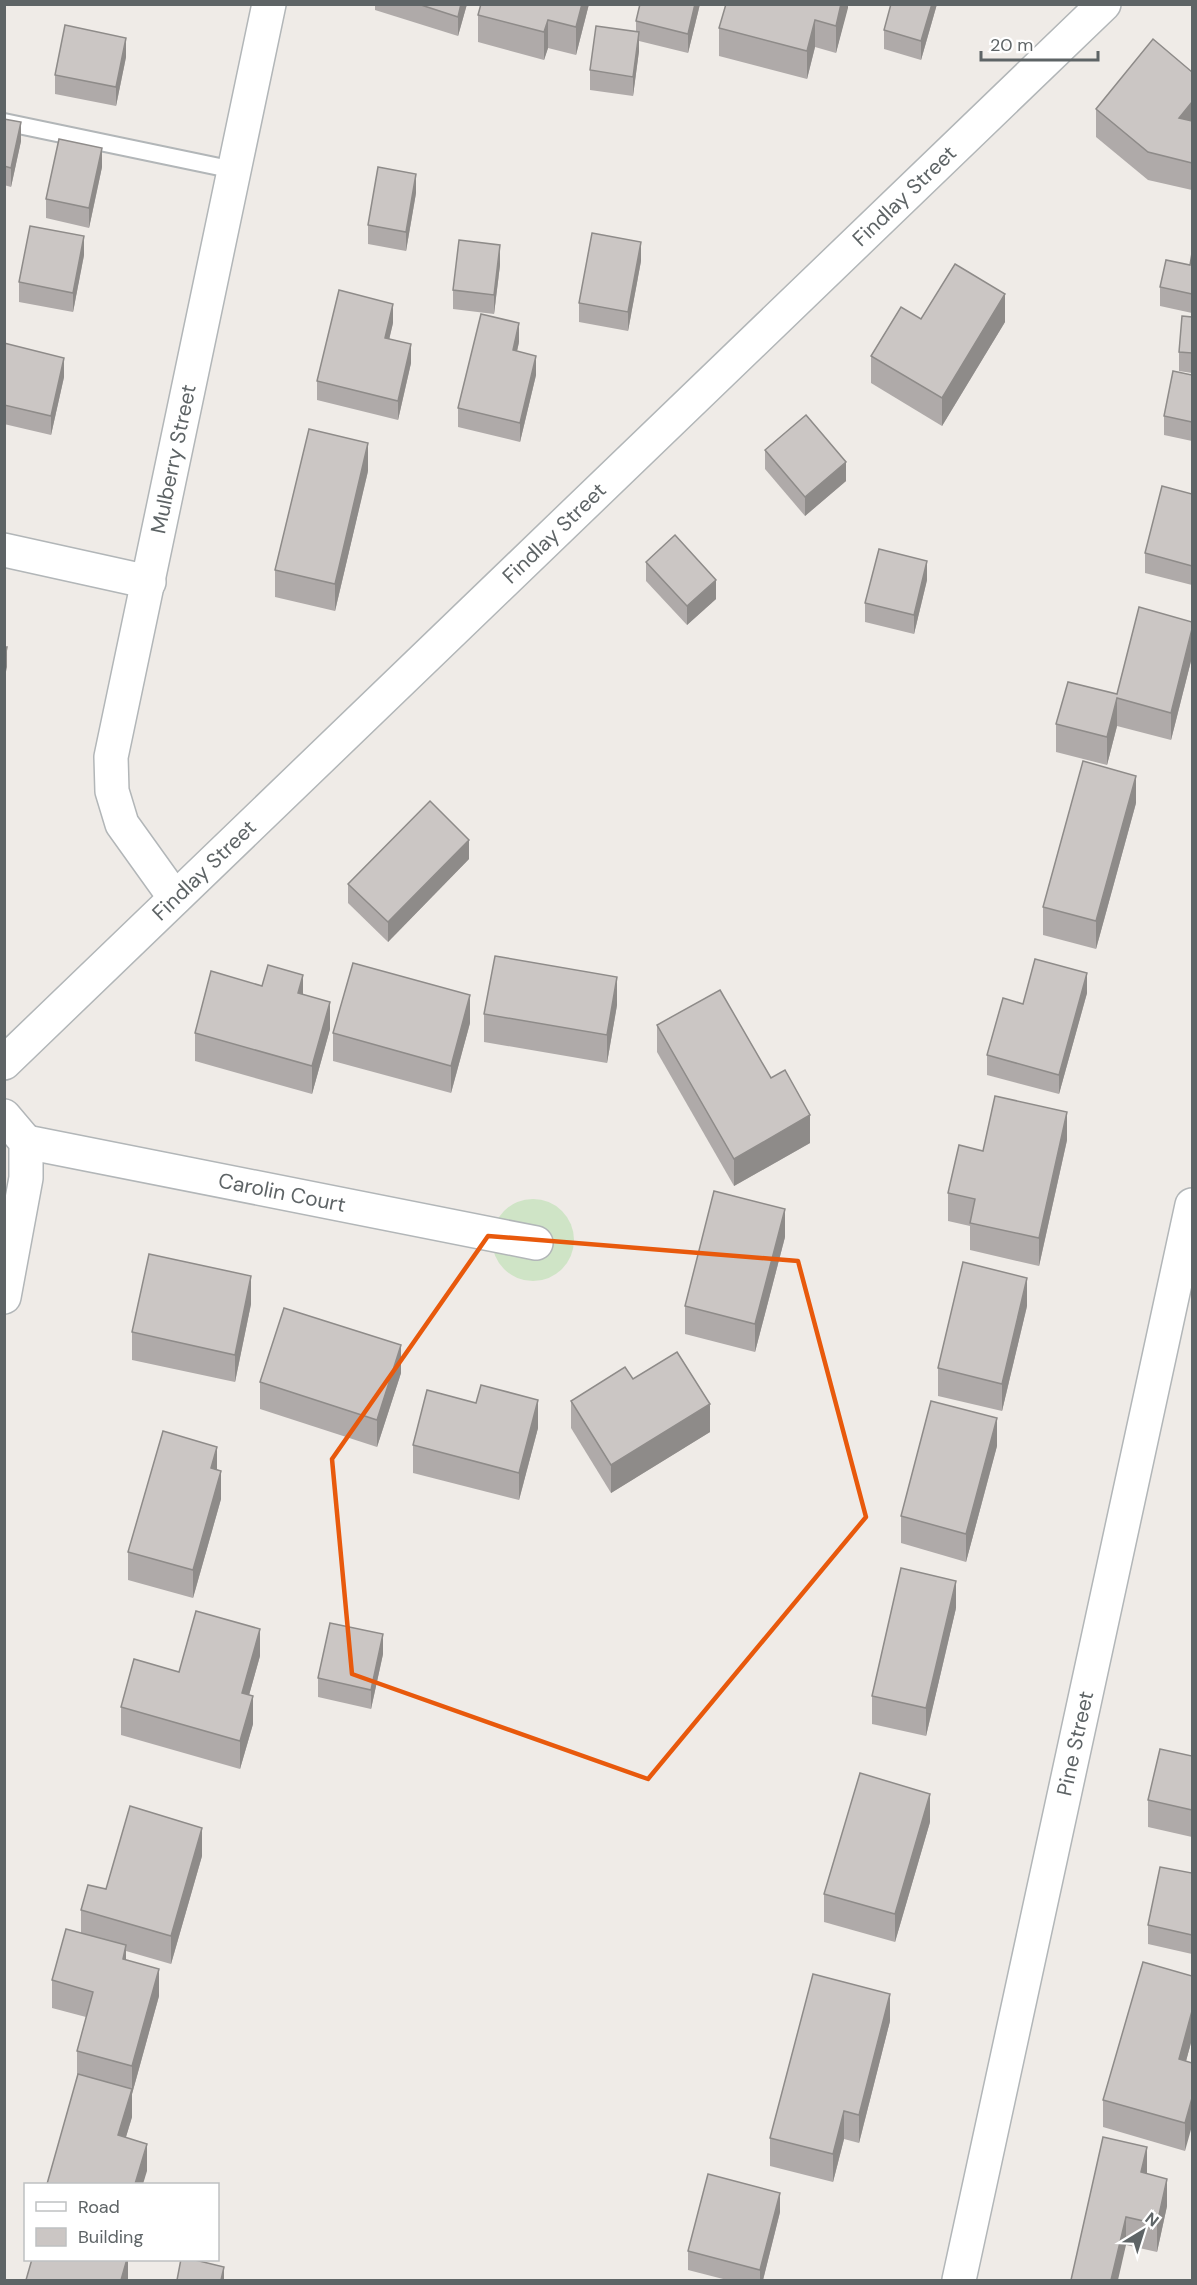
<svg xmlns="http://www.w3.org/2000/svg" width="1197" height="2285" font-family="'DM Sans',sans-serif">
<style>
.green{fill:#cfe4c6}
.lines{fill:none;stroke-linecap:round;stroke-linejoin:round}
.service-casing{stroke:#b2b6b8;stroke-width:20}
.minor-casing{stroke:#b2b6b8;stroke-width:36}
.service{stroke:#fff;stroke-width:16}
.minor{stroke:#fff;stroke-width:33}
.wall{fill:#afaaa9}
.shaded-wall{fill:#8e8b89}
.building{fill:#cbc6c4;stroke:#8e8b89;stroke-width:1.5}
.marked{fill:none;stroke:#e8590c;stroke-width:4.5;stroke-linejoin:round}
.labels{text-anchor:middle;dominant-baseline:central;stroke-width:4.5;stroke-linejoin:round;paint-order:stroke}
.street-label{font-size:21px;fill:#5e6466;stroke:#fff}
</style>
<rect width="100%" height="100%" fill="#efebe7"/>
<circle class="green" cx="533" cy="1240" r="41"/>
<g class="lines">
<g class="service-casing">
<path id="service" d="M4,122L234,170"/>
</g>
<g class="minor-casing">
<g id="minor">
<path d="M4,550L149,582"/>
<path id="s1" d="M175,898L122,824L112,791L111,757L269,4"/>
<path id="s2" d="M4,1063L1104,4"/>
<path d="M4,1116L26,1142V1178L4,1297"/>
<path id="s3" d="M26,1142L536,1243"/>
<path id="s4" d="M959,2280L1192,1205"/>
</g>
</g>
<use href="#service" class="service"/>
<use href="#minor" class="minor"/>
</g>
<g class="wall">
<path d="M375,4H467L458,36L375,10Z"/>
<path d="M589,4L576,55L548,48L544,60L478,42V15Z"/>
<path d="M640,4H700L688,53L639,41V51L633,96L590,90V70L636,32V21Z"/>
<path d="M848,4L836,53L815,47L807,79L719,56V28Z"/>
<path d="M937,4L921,60L884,49V30Z"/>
<path d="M126,57L116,106L55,94V75Z"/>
<path d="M1192,72V190L1148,180L1096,137V109Z"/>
<path d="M4,119L21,141L11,187L4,185Z"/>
<path d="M102,167L89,228L46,218V199Z"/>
<path d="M416,193L406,251L368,244V225Z"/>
<path d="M1192,253V313L1160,306V287L1190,265Z"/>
<path d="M84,255L73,312L19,302V282Z"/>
<path d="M641,261L628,331L579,322V303Z"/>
<path d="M500,265L494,314L453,309V290Z"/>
<path d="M1192,317V373L1179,371V352Z"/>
<path d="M921,319L1005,322L942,426L871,383V356Z"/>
<path d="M393,323L389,339L411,363L398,420L317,400V381Z"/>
<path d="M519,342L517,351L536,375L520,442L458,427V408Z"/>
<path d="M4,343L64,377L51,435L4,424Z"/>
<path d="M1192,375V441L1164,435V416Z"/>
<path d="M765,450L846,481L805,516L765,469Z"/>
<path d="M368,471L335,611L275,597V570Z"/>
<path d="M1192,494V585L1145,573V553Z"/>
<path d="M646,562L716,599L687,625L646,581Z"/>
<path d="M927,580L914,634L865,622V603Z"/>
<path d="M1192,622V657L1171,740L1117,726L1107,765L1056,752V724L1117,694Z"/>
<path d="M1136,803L1096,949L1043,935V907Z"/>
<path d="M469,859L388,942L348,903V884Z"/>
<path d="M262,986L303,995L330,1029L312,1094L195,1061V1033Z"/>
<path d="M1087,993L1059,1094L987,1075V1055L1023,1004Z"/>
<path d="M617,1005L607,1063L484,1042V1014Z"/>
<path d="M470,1023L451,1093L333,1061V1033Z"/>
<path d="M657,1025L771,1078L810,1143L734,1186L657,1052Z"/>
<path d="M1067,1140L1039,1266L970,1250V1226L948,1221V1193L983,1151Z"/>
<path d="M785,1237L755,1352L685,1334V1306Z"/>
<path d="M251,1304L235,1382L132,1360V1332Z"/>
<path d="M1027,1306L1002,1411L938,1396V1368Z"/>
<path d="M401,1373L377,1447L260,1409V1382Z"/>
<path d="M633,1379L710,1432L611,1493L571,1428V1401Z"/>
<path d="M538,1428L519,1500L413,1473V1445Z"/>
<path d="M997,1446L966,1562L901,1543V1516Z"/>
<path d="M217,1470L221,1499L193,1598L128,1580V1552Z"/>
<path d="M956,1608L926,1736L872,1724V1696Z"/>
<path d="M383,1654L371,1709L318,1697V1678Z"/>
<path d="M260,1656L249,1695L253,1724L240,1769L121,1735V1707L179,1672Z"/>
<path d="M1192,1756V1837L1148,1827V1800Z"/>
<path d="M930,1822L895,1942L824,1922V1894Z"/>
<path d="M202,1856L171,1964L126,1951V1960L159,1996L132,2094V2093V2117L126,2137L147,2171L77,2078V2051L86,2017L52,2008V1980L81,1933V1910L106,1889Z"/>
<path d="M1192,1873V1954L1148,1944V1925Z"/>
<path d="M1192,1976V2039L1186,2061L1185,2151L1103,2127V2100Z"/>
<path d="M890,2021L859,2143L844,2139L833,2182L770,2166V2138Z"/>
<path d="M1147,2174L1167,2206L1157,2252L1126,2245L1071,2280Z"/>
<path d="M780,2212L763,2280H727L688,2270V2251Z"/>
</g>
<g class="shaded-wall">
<path d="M461,4H467L458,36V17Z"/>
<path d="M582,4H589L576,55V27Z"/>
<path d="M695,4H700L688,53V34Z"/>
<path d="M841,4H848V8L836,53V26Z"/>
<path d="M932,4H937L921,60V41Z"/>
<path d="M548,20V48L544,60V32Z"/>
<path d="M815,20V47L807,79V51Z"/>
<path d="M639,32V51L633,96V77Z"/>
<path d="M126,38V57L116,106V87Z"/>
<path d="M1192,102V129L1179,118Z"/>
<path d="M21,122V141L11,187V168Z"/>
<path d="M102,148V167L89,228V208Z"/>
<path d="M416,174V193L406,251V232Z"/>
<path d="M84,236V255L73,312V293Z"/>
<path d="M641,242V261L628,331V312Z"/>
<path d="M500,245V265L494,314V295Z"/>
<path d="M1005,294V322L942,426V398Z"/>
<path d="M393,304V323L385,357V338Z"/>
<path d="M519,323V342L513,369V350Z"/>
<path d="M411,344V363L398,420V401Z"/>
<path d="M536,356V375L520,442V423Z"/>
<path d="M64,358V377L51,435V416Z"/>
<path d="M368,443V471L335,611V584Z"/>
<path d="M846,462V481L805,516V497Z"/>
<path d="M927,561V580L914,634V615Z"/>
<path d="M716,580V599L687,625V606Z"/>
<path d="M1192,629V657L1171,740V713Z"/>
<path d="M7,647V667L4,681V662Z"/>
<path d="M1117,698V726L1107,765V737Z"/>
<path d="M1136,776V803L1096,949V921Z"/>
<path d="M469,840V859L388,942V922Z"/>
<path d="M1087,973V993L1059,1094V1075Z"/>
<path d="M303,975V1003L298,993Z"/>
<path d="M617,977V1005L607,1063V1035Z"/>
<path d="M470,995V1023L451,1093V1066Z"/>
<path d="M330,1002V1029L312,1094V1066Z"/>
<path d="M1067,1112V1140L1039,1266V1238Z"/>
<path d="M810,1115V1143L734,1186V1159Z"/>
<path d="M785,1209V1237L755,1352V1324Z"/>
<path d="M251,1276V1304L235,1382V1355Z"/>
<path d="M1027,1278V1306L1002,1411V1384Z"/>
<path d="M401,1345V1373L377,1447V1420Z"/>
<path d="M538,1400V1428L519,1500V1473Z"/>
<path d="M710,1404V1432L611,1493V1465Z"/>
<path d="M997,1418V1446L966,1562V1534Z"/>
<path d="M217,1447V1475L211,1468Z"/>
<path d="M221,1471V1499L193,1598V1570Z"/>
<path d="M956,1581V1608L926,1736V1708Z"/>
<path d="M260,1629V1656L242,1720V1693Z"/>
<path d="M383,1634V1654L371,1709V1690Z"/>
<path d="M253,1696V1724L240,1769V1741Z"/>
<path d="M930,1794V1822L895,1942V1914Z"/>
<path d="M202,1828V1856L171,1964V1936Z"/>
<path d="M126,1945V1973L123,1959Z"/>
<path d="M159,1969V1996L132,2094V2066Z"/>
<path d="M890,1994V2021L859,2143V2115Z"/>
<path d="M1192,2011V2039L1179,2087V2059Z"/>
<path d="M132,2089V2117L118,2163V2135Z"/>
<path d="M1192,2098V2126L1185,2151V2123Z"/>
<path d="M844,2111V2139L833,2182V2154Z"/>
<path d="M147,2144V2171L143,2184H135Z"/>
<path d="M1147,2147V2175L1141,2172Z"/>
<path d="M1167,2179V2206L1157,2252V2224Z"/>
<path d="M780,2193V2212L763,2280H760V2270Z"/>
<path d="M1126,2217V2245L1118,2280H1111Z"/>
<path d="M127,2259H128V2280H121Z"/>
<path d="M224,2267V2280H221Z"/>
</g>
<g class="building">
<path d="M418,4H461L458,17Z"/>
<path d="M481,4H582L576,27L548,20L544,32L478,15Z"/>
<path d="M640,4H695L688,34L636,21Z"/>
<path d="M726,4H841L836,26L815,20L807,51L719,28Z"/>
<path d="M891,4H932L921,41L884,30Z"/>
<path d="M65,25L126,38L116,87L55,75Z"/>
<path d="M596,26L639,32L633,77L590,70Z"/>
<path d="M1153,39L1192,72V102L1179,118L1192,121V163L1148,152L1096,109Z"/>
<path d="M4,119L21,122L11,168L4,166Z"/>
<path d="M59,139L102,148L89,208L46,199Z"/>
<path d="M378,167L416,174L406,232L368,225Z"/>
<path d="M30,226L84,236L73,293L19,282Z"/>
<path d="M592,233L641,242L628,312L579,303Z"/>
<path d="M459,240L500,245L494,295L453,290Z"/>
<path d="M1192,253V294L1160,287L1166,260L1190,265Z"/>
<path d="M955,264L1005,294L942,398L871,356L901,307L921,319Z"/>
<path d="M339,290L393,304L385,338L411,344L398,401L317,381Z"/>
<path d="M481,314L519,323L513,350L536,356L520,423L458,408Z"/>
<path d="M1182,316L1192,317V353L1179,352Z"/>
<path d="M4,343L64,358L51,416L4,405Z"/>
<path d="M1173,371L1192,375V422L1164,416Z"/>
<path d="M806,415L846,462L805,497L765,450Z"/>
<path d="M309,429L368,443L335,584L275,570Z"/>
<path d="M1162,486L1192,494V566L1145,553Z"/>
<path d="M675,535L716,580L687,606L646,562Z"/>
<path d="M879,549L927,561L914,615L865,603Z"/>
<path d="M1139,607L1192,622V629L1171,713L1117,698L1107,737L1056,724L1068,682L1117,694Z"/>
<path d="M4,647H7L4,662Z"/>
<path d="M1083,761L1136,776L1096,921L1043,907Z"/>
<path d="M430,801L469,840L388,922L348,884Z"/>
<path d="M495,956L617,977L607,1035L484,1014Z"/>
<path d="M1035,959L1087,973L1059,1075L987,1055L1003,998L1023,1004Z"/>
<path d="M353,963L470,995L451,1066L333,1033Z"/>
<path d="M268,965L303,975L298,993L330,1002L312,1066L195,1033L211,971L262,986Z"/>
<path d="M720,990L771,1078L785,1070L810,1115L734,1159L657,1025Z"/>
<path d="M995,1096L1067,1112L1039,1238L970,1223L975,1199L948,1193L959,1145L983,1151Z"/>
<path d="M714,1191L785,1209L755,1324L685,1306Z"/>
<path d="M149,1254L251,1276L235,1355L132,1332Z"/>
<path d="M963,1262L1027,1278L1002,1384L938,1368Z"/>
<path d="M284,1308L401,1345L377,1420L260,1382Z"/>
<path d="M677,1352L710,1404L611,1465L571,1401L625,1367L633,1379Z"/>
<path d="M481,1385L538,1400L519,1473L413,1445L427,1390L476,1403Z"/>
<path d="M931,1401L997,1418L966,1534L901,1516Z"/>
<path d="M163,1431L217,1447L211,1468L221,1471L193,1570L128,1552Z"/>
<path d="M901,1568L956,1581L926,1708L872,1696Z"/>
<path d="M196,1611L260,1629L242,1693L253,1696L240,1741L121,1707L134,1659L179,1672Z"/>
<path d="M330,1623L383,1634L371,1690L318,1678Z"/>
<path d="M1160,1749L1192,1756V1810L1148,1800Z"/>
<path d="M860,1773L930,1794L895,1914L824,1894Z"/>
<path d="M130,1806L202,1828L171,1936L81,1910L88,1885L106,1889Z"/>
<path d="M1160,1867L1192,1873V1935L1148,1925Z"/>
<path d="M66,1929L126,1945L123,1959L159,1969L132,2066L77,2051L93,1992L52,1980Z"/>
<path d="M1143,1962L1192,1976V2011L1179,2059L1192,2063V2098L1185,2123L1103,2100Z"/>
<path d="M813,1974L890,1994L859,2115L844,2111L833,2154L770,2138Z"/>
<path d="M78,2074L132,2089L118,2135L147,2144L135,2184H47Z"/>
<path d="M1103,2137L1147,2147L1141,2172L1167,2179L1157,2224L1126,2217L1111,2280H1071Z"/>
<path d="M708,2174L780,2193L760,2270L688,2251Z"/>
<path d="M32,2259H127L121,2280H26Z"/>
<path d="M181,2259H191L224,2267L221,2280H177Z"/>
</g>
<path class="marked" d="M488,1236L798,1261L866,1517L648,1779L352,1674L332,1459Z"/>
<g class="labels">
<g class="street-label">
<text stroke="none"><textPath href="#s2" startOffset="1250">Findlay Street</textPath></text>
<text stroke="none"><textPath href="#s1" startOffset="464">Mulberry Street</textPath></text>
<text stroke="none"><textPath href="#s2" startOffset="764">Findlay Street</textPath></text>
<text stroke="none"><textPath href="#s2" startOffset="278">Findlay Street</textPath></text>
<text stroke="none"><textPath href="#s3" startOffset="261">Carolin Court</textPath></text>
<text stroke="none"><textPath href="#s4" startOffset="549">Pine Street</textPath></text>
</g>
</g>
<rect width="1197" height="2285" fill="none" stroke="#5e6466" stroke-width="12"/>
<rect x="24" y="2183" width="195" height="78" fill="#ffffff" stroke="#bfc1c2" stroke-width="1.5"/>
<rect x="36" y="2202" width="30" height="9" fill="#ffffff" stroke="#bfc1c2" stroke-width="1.5"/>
<text x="78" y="2213" font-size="18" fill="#5e6466">Road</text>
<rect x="36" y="2228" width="30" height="18" fill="#cbc6c4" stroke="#bfc1c2" stroke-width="1.5"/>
<text x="78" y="2243" font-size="18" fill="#5e6466">Building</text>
<g transform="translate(1143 2231) rotate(38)" stroke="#ffffff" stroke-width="4.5" paint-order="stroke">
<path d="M0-4.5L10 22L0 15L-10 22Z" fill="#5e6466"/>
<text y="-9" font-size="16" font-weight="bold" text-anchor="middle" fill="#5e6466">N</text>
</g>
<path d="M981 51v9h117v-9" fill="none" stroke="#5e6466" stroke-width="3"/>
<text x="990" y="51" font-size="18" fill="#5e6466" stroke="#ffffff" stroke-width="4.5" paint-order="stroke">20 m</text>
</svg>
